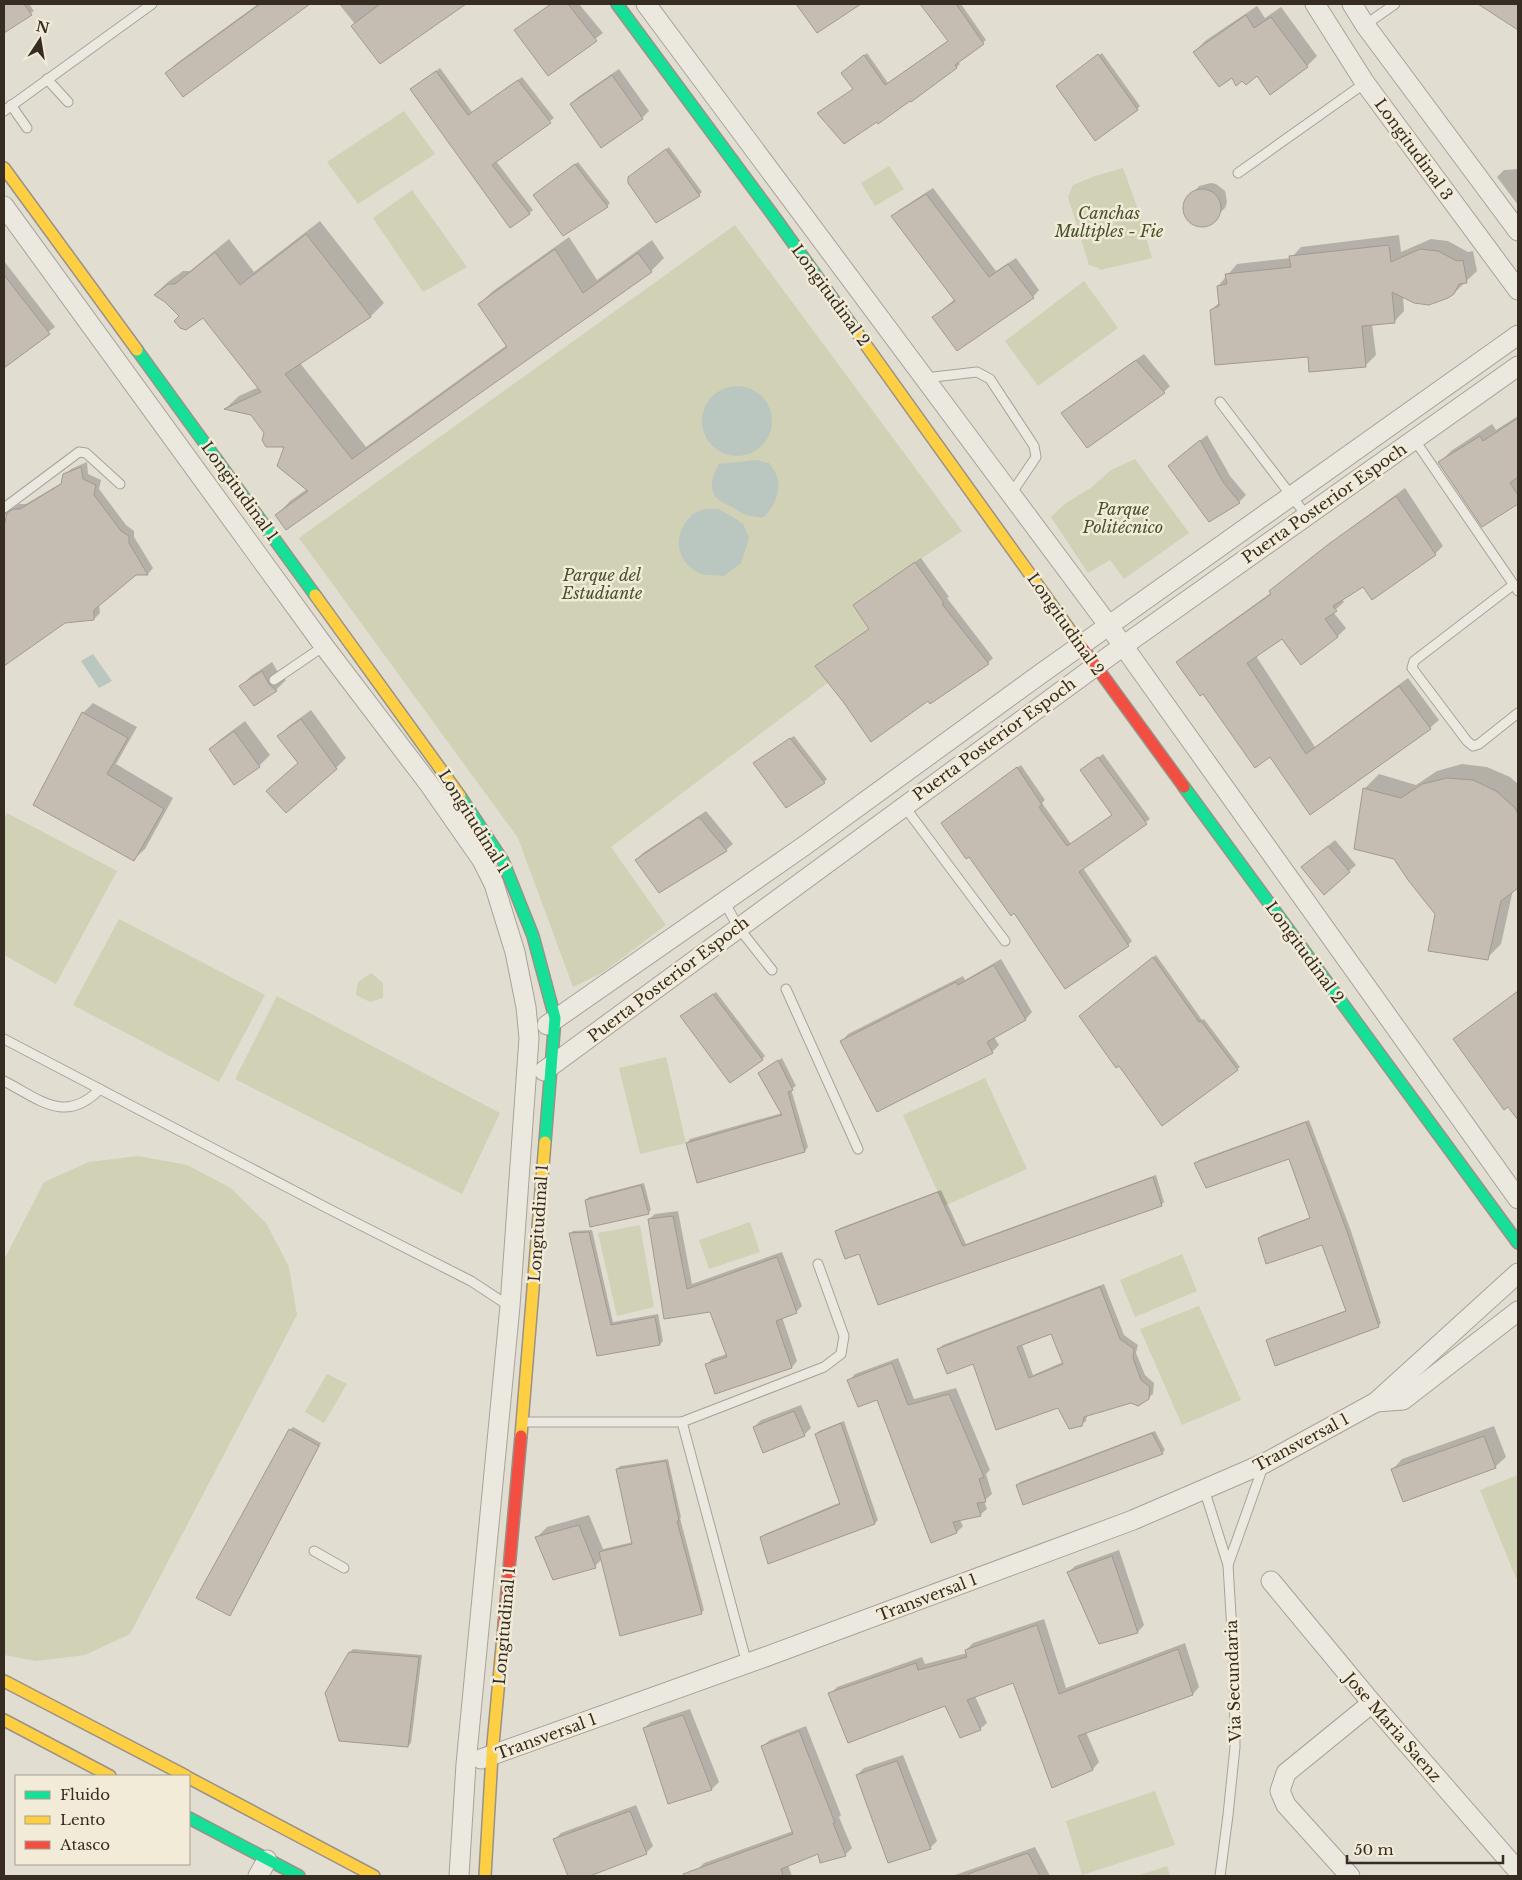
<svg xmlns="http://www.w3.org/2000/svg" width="1522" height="1880" font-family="'Libre Baskerville',serif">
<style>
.green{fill:#d0d1b5}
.water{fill:#bac7c0}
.shadow{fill:#0003;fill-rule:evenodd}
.building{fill:#c5bcb2;stroke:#a29990;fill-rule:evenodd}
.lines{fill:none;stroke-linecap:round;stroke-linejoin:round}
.lane-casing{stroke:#a8a299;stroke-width:11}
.street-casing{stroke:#a8a299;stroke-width:21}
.fast-casing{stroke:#989289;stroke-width:14}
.slow-casing{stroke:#989289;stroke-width:14}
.jam-casing{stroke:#989289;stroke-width:14}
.lane{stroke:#ebe8e0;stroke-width:9}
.street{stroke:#ebe8e0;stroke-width:19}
.fast{stroke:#16e098;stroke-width:11}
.slow{stroke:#ffcf43;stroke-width:11}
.jam{stroke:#f24e42;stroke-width:11}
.labels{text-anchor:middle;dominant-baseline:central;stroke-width:5;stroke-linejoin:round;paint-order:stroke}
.street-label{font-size:16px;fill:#362c21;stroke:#f2ebd8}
.park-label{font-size:16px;font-style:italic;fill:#46502a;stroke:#f2ebd8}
</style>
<rect width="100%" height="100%" fill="#e2ddd1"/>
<g class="green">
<path d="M404,111L435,154L358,204L327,162Z"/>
<path d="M889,166L904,189L875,206L861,183Z"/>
<path d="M1123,168L1139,212L1152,258L1100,270L1099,268L1089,265L1068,197L1073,185L1095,176Z"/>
<path d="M412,190L467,267L423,292L373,218Z"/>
<path d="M735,225L962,531L853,605L879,644L611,847L666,925L602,973L573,987L518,838L299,538Z"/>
<path d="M1084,281L1118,328L1038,386L1005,341Z"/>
<path d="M1135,459L1189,533L1124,579L1110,560L1088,573L1051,517L1066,503L1092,487L1111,470Z"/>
<path d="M7,813L117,871L56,984L4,955V819Z"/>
<path d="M119,919L265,995L219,1082L73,1005Z"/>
<path d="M371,973L383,983V998L370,1002L356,995L358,982Z"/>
<path d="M277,996L500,1113L462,1194L235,1079Z"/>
<path d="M666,1057L686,1143L640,1154L619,1068Z"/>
<path d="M985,1078L1027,1169L944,1206L903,1115Z"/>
<path d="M138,1156L187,1165L231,1188L266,1223L289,1267L297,1315L130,1634L85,1655L36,1661L4,1655V1260L44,1182L89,1162Z"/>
<path d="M750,1222L760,1252L709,1269L699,1240Z"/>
<path d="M640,1225L654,1307L617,1316L598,1233Z"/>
<path d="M1182,1254L1197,1291L1135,1317L1120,1280Z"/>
<path d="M1199,1306L1241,1400L1182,1425L1140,1329Z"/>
<path d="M327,1374L347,1384L324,1423L305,1412Z"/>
<path d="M1518,1475V1577L1516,1578L1480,1490Z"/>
<path d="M1155,1791L1175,1845L1082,1875L1066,1821Z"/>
<path d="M1167,1866L1170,1876H1137Z"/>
</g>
<g class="water">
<circle cx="737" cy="421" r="35"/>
<path d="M757,460L769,463C772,468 776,472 777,477C782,491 773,508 764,517C751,518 743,514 732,507C728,505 722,503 718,499C707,489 713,475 719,464Z"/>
<path d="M705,509H718L733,517L743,524L749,538L741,563L724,576C716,575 703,576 697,572C675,560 673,533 691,516C694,512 700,511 705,509Z"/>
<path d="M93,654L112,681L99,688L81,661Z"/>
</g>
<g class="shadow">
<path d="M4,4H29L34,11L4,32Z"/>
<path d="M258,4H308L183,96L167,73L177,63Z"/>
<path d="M339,4H464L380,62L355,24Z"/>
<path d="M551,4H579L603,33L549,74L516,31Z"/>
<path d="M798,4H856L817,31Z"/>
<path d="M933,4H961L986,40L958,62L960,64L957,67L819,113L854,89L846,70L867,53L888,83L949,40L927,10Z"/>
<path d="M1480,4H1518V29Z"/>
<path d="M1257,6L1265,18L1281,7L1317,56L1307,66L1257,75L1242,79L1194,52L1205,41Z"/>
<path d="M1102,53L1140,106L1137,109L1060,83Z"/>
<path d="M440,68L472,112L522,77L554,118L496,161L533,210L511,227L411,89Z"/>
<path d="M619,69L649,111L642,118L571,104L578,97Z"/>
<path d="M669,147L702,192L699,195L633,174Z"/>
<path d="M578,162L610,203L607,206L538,192Z"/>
<path d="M1518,169V205L1497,177L1504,170Z"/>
<path d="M1211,183L1216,184L1225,191L1227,202L1225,208L1209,223L1198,224L1189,218L1185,208V202L1199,186Z"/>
<path d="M933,188L996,271L1016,258L1039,290L1033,297L933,317L955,299L893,216L899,210Z"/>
<path d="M320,221L384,303L371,316L300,363L366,447L507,345L479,304L493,291L569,237L597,280L652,240L664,258L651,271L277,515L290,501L307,489L286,446L252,414L226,408L239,396L259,387L204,316H180L166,301L155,294L169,281L183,271H190L229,239L254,272Z"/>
<path d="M1399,235L1401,252L1431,239L1448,241L1468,252L1473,251L1477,271L1454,293L1403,296L1404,311L1394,322L1372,324L1376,355L1365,366L1309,355L1211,310L1220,302L1218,286L1237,264L1291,258L1301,247Z"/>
<path d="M4,261L55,327L4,366Z"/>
<path d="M1144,354L1170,386L1164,392L1063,413L1069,407Z"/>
<path d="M1518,416V502L1482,525L1439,463L1451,451L1492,424L1496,430Z"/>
<path d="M1207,435L1230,476L1246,495L1239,502L1209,520L1169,466Z"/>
<path d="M87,462L88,474L101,480L99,489L126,525L134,531V537L153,568L148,574H136L99,604L100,613L94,619L65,621L4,665V534L14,527L4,513L8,509H12L19,504H26L63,482L65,475L71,469Z"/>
<path d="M1405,488L1443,546L1435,554L1364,585L1342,599L1344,602L1333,612L1346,628L1338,636L1301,663L1282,638L1256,656L1315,747L1408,678L1439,720L1430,728L1311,814L1270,756L1203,692L1178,662L1186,654L1272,592L1271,591L1279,583L1340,536Z"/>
<path d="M921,558L949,597L947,598L993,658L988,663L928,699L817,666L870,628L854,605L860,600Z"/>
<path d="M272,662L279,674L286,680L276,690L241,686L251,676Z"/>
<path d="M93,703L137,727L116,764L173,798L145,849L134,859L83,713Z"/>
<path d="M311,710L346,758L336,768L299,763L279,736L289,726Z"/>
<path d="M245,721L270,755L259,766L235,783L210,749L221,739Z"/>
<path d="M794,736L827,779L824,782L758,760Z"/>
<path d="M1103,754L1150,819L1083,868L1132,941L1128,945L1015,911L946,819L1021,765L1045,800L1042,803L1071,844L1113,814L1085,767Z"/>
<path d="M1462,764L1487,767L1510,777L1518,784V886L1513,890L1501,944L1487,958L1436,913L1395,858L1356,848L1365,788L1379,774L1416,785L1437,771Z"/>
<path d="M706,811L733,844L726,850L636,860L643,853Z"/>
<path d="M1335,840L1356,865L1324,893L1310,861Z"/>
<path d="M1156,955L1202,1020L1204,1019L1240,1067L1237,1069L1084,1013Z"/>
<path d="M1001,959L1032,1012L1026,1019L994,1037L999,1045L992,1052L842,1041L848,1034L963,976L965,980Z"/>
<path d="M1518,991V1028L1516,1030L1518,1033V1118L1455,1039Z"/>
<path d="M716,992L765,1056L762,1059L685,1013Z"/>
<path d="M782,1058L796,1086L791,1089L808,1147L805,1151L698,1181L687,1143L690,1139L782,1113L763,1070Z"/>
<path d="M1309,1120L1351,1231L1381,1323L1378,1326L1267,1340L1270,1338L1347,1310L1322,1244L1259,1238L1262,1235L1311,1217L1290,1157L1196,1163L1199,1160Z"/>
<path d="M1156,1175L1164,1202L1161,1205L879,1304L860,1252L837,1231L840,1228L941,1190L966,1244Z"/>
<path d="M644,1183L651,1210L648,1213L586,1200L589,1197Z"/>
<path d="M678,1211L692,1284L782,1252L802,1306L796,1312L782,1317L797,1361L792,1367L716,1393L706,1365L712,1359L727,1354L711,1310L665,1318L649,1219L655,1214Z"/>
<path d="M592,1230L613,1322L658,1314L663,1341L660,1344L598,1355L570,1234L573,1231Z"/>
<path d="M1104,1284L1124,1335L1138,1345L1136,1353L1145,1375L1154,1383L1153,1394L1148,1398L1131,1401L1087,1414L1086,1421L1081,1425L1058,1407L974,1362L939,1349L943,1345ZM1051,1333L1063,1362L1033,1375L1022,1344Z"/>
<path d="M898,1358L914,1399L956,1388L990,1470L986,1474L992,1494L984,1501L987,1509L980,1515L960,1520L963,1526L957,1532L877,1398L849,1381L855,1374Z"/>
<path d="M801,1405L811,1428L804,1435L754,1427L761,1420Z"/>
<path d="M844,1421L878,1520L875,1523L769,1563L762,1537L765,1534L841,1502L816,1434L819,1431Z"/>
<path d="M1494,1426L1506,1457L1495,1467L1392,1470L1402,1459Z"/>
<path d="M293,1427L321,1443L230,1615L290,1430Z"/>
<path d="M1155,1431L1165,1450L1162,1453L1024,1503L1017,1485L1020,1482Z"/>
<path d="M668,1459L681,1517L680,1518L704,1610L701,1613L602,1559L595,1566L537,1537L547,1527L589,1515L603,1549L633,1542L617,1469L620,1466Z"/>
<path d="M1119,1550L1144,1625L1138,1632L1069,1572L1075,1566Z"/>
<path d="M1044,1619L1066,1688L1185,1643L1199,1687L1193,1694L1086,1732L1099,1762L1093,1769L1052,1786L1014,1681L975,1696L987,1723L980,1729L946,1705L830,1694L837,1687L922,1657L925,1664L967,1653L966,1650L973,1643Z"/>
<path d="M353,1649L422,1655L411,1743L408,1746L350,1652Z"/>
<path d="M690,1709L719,1782L712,1789L669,1803L644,1728L651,1722Z"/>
<path d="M806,1726L841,1815L839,1817L852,1848L845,1855L819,1853L788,1865L792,1876H699L697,1870L704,1863L793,1831L763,1746L770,1740Z"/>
<path d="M903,1755L937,1841L930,1848L857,1775L864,1768Z"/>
<path d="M636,1805L653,1846L646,1853L587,1876H569L554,1840L561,1833Z"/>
<path d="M1035,1847L1050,1876H952Z"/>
</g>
<g class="building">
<path d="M4,4H24L32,15L4,33Z"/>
<path d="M260,4H310L183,97L165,73Z"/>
<path d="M380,4H466L380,64L351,26Z"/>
<path d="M551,4H568L597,41L548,76L514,30Z"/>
<path d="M796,4H861L817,33Z"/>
<path d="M920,4H956L984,44L955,65L957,68L911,102L910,101L878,124L877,122L844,144L817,113L853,89L841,73L864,55L885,85L948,41Z"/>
<path d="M1478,4H1518V30Z"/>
<path d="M1246,15L1254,28L1271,17L1308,67L1270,95L1257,76L1246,85L1242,81L1236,86L1232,78L1219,87L1193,52Z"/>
<path d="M1098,54L1138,110L1095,141L1056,86Z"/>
<path d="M436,71L468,115L518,80L551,123L492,165L530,214L510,228L410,89Z"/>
<path d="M612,75L643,119L601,148L570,104Z"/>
<path d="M666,149L700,196L656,223L628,183V177Z"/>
<path d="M575,164L608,207L563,236L533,195Z"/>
<circle cx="1202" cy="208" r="19"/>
<path d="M926,194L989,277L1008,264L1034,298L957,351L932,317L955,301L891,216Z"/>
<path d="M306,234L371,317L285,374L352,459L507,347L478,304L555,249L583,293L638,253L652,272L286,530L275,515L308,491L277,466L284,447H266L262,440L264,433L251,415L224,409L261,392L203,318L186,330L180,328L174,321L179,316L165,302L154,295L168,284H175L215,252L240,285Z"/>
<path d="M1389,245L1391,262L1420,249L1438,251L1457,261L1463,260L1467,283L1459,284L1454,294L1448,298L1429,305L1414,303L1392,292L1395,323L1362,326L1366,367L1309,372L1308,357L1215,365L1210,310L1219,306L1217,286L1227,284L1225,274L1291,267L1289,256Z"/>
<path d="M4,275L50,334L4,368Z"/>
<path d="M1136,360L1165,393L1087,448L1061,413Z"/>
<path d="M1518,418V477L1510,483L1518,495V504L1482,527L1438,462L1480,436L1483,441Z"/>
<path d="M1200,440L1223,482L1240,503L1209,522L1168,466Z"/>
<path d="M81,467L83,479L96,485L94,495L121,531L129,536V543L148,575H136L94,610V620L65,623L4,666V526L7,513L13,509H20L61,484L63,474Z"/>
<path d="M1396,496L1436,555L1372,600L1363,587L1333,606L1337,611L1325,619L1338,637L1301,665L1282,639L1247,663L1306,754L1399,686L1431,729L1310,815L1270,757L1255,768L1203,694L1200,696L1176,662L1271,594L1269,591L1330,543Z"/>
<path d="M915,562L944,603L942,604L989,664L930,704L928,701L871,742L844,703L815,666L869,629L853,605Z"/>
<path d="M262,671L269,684L277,691L254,706L239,686Z"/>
<path d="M82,712L128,738L107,774L164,809L134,861L33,805Z"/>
<path d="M301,719L337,769L286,813L266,791L298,763L277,736Z"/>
<path d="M234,731L260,767L234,785L209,749Z"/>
<path d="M790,738L825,783L786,808L753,763Z"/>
<path d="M1098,757L1147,824L1079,872L1129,946L1065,989L1014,913L1011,916L969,857L966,859L941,823L1017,767L1042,805L1039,807L1067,846L1112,815L1080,770Z"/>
<path d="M1447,778L1473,780L1496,791L1515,808L1518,814V888L1501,901L1488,960L1428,951L1435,914L1408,880L1394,859L1354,849L1363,788L1401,798L1422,784Z"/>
<path d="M699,817L727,851L659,893L635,860Z"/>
<path d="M1328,846L1350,872L1324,895L1301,867Z"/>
<path d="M1153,957L1199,1022L1201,1021L1238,1070L1162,1126L1119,1066L1116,1068L1079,1016Z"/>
<path d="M994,965L1026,1020L987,1042L993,1053L877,1112L840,1041L956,982L958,985Z"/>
<path d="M1518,991V1120L1508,1107L1504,1110L1453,1039Z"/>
<path d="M713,994L763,1060L730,1083L680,1016Z"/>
<path d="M778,1060L793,1090L788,1092L805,1152L697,1183L686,1143L782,1115L758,1073Z"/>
<path d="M1306,1122L1348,1234L1379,1327L1275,1366L1266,1340L1346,1311L1322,1245L1266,1264L1258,1238L1310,1218L1289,1159L1206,1188L1194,1163Z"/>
<path d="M1153,1177L1162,1206L878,1305L859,1254L845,1259L835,1231L938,1192L963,1246Z"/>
<path d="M641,1185L649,1214L590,1227L585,1200Z"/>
<path d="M673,1216L687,1289L777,1257L797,1313L776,1321L792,1368L715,1394L705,1364L727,1357L710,1312L664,1319L648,1219Z"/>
<path d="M589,1232L611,1325L655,1317L660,1345L597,1356L569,1233Z"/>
<path d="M1100,1287L1120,1339L1134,1349L1133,1358L1141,1380L1150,1387L1149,1399L1138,1406L1131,1403L1084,1417L1082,1426L1069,1429L1058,1408L996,1430L973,1364L947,1374L937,1349ZM1051,1334L1063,1364L1029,1378L1017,1347Z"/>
<path d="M892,1363L908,1405L949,1394L984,1477L979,1479L986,1502L977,1503L981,1516L953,1522L957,1533L931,1543L877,1400L858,1407L847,1380Z"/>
<path d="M794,1411L805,1436L763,1453L753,1427Z"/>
<path d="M841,1423L875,1524L768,1564L760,1537L840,1504L815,1434Z"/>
<path d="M289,1429L319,1446L230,1616L196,1598Z"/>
<path d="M1152,1433L1163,1454L1023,1505L1016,1485Z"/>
<path d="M1484,1436L1496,1468L1403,1502L1391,1469Z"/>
<path d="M666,1461L679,1521H677L702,1614L620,1636L599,1552L632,1544L616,1469Z"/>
<path d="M579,1525L596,1568L553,1580L535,1537Z"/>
<path d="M1112,1556L1138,1633L1099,1644L1067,1572Z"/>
<path d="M1037,1625L1059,1694L1178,1649L1193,1695L1078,1736L1093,1770L1052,1788L1013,1683L967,1700L981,1730L960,1738L945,1706L848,1743L828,1693L916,1663L918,1670L967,1657L965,1650Z"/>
<path d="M349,1652L419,1657L408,1747L339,1741L325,1693Z"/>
<path d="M683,1715L712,1790L668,1804L643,1728Z"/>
<path d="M799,1731L835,1823H833L846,1856L820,1863L818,1854L781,1869L783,1876H684L683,1874L793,1834L761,1746Z"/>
<path d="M897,1761L931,1849L888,1863L856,1775Z"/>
<path d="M630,1811L647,1854L590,1876H568L553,1839Z"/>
<path d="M1028,1853L1040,1876H969L968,1874Z"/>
</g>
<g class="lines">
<g class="lane-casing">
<g id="lane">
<path d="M1365,25L1395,4"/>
<path d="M47,79L68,102"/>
<path d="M11,105L27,128"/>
<path d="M4,111L152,4"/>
<path d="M1238,173L1365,83"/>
<path d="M925,378L977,372L990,379L1034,446L1036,457L1011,494"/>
<path d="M1220,402L1306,515"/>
<path d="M1414,439L1518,591"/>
<path d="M4,508L79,452L86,453L120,484"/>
<path d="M1513,585L1414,661L1412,668L1467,741L1473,746L1479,744L1518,713"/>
<path d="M274,680L324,646"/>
<path d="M904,806L1005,941"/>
<path d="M724,901L738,927L772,970"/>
<path d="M786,989L858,1149"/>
<path d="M4,1039L327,1208L471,1281L509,1306"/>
<path d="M4,1081C39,1099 65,1125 100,1089"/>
<path d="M523,1422H682L824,1367L841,1354L844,1336L818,1264"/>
<path d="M682,1422L747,1664"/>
<path d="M1204,1489L1228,1565L1234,1665L1235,1747L1228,1815L1220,1876"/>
<path d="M314,1551L344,1568"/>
<path d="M1228,1565L1264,1464"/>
</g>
</g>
<g class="street-casing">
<g id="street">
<path d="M646,4L1109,626L1518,1199"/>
<path d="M1315,4L1365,83L1518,290"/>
<path d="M1352,4L1365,25L1518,231"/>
<path d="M4,206L324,646L429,784L482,860L494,884L515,952L526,1007L529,1038L510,1306L466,1764L459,1876"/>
<path d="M547,1025L804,846L1039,675L1518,335"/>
<path d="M544,1071L1123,646L1518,366"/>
<path d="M1376,1402L1403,1400L1518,1311"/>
<path d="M1271,1581L1372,1703L1518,1871"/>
<path d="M481,1759L765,1657L1133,1520L1265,1463L1376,1402L1518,1273"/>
<path d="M258,1876L267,1860"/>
<path d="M1350,1876L1286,1805L1280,1791L1286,1773L1372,1703"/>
</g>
</g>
<g class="fast-casing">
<g id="fast">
<path d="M617,4L778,222L858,334"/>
<path d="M137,350L315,595"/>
<path d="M1184,787L1518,1243"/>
<path d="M460,796L503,861L533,936L555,1018L545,1142"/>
<path d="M189,1818L299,1876"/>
</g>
</g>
<g class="slow-casing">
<g id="slow">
<path d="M4,168L137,350"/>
<path d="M858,334L1082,647"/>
<path d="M315,595L460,796"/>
<path d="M521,1436L545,1142"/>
<path d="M4,1681L186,1776"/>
<path d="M4,1720L110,1776"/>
<path d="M189,1778L374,1876"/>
<path d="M485,1876L492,1755L504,1625"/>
</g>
</g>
<g class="jam-casing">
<g id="jam">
<path d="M1082,647L1184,787"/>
<path d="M504,1625L521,1436"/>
</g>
</g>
<use href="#lane" class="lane"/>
<use href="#street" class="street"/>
<use href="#fast" class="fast"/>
<use href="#slow" class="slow"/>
<use href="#jam" class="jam"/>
</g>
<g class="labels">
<g class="street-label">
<text transform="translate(1414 149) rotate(54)">Longitudinal 3</text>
<text transform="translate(831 295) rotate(54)">Longitudinal 2</text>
<text transform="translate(240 491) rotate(54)">Longitudinal 1</text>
<text transform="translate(1324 503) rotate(-35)">Puerta Posterior Espoch</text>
<text transform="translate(1066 624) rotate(55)">Longitudinal 2</text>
<text transform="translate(994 739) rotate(-36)">Puerta Posterior Espoch</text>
<text transform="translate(474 821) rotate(58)">Longitudinal 1</text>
<text transform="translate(1305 952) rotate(54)">Longitudinal 2</text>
<text transform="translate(668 979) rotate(-37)">Puerta Posterior Espoch</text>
<text transform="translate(538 1223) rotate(-86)">Longitudinal 1</text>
<text transform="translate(1301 1442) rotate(-28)">Transversal 1</text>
<text transform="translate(927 1597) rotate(-21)">Transversal 1</text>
<text transform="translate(504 1626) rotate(-85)">Longitudinal 1</text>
<text transform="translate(1233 1681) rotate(-92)">Via Secundaria</text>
<text transform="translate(1393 1727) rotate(49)">Jose Maria Saenz</text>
<text transform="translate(546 1736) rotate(-20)">Transversal 1</text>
</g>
<g class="park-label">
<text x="1109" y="213">Canchas<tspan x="1109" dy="18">Multiples - Fie</tspan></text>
<text x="1123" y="509">Parque<tspan x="1123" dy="18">Politécnico</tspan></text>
<text x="602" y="575">Parque del<tspan x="602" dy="18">Estudiante</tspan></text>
</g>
</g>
<rect width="1522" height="1880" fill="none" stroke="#362c21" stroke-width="10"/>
<rect x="15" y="1775" width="175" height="90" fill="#f2ebd8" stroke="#a79f8f"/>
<rect x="25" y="1791" width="25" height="8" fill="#16e098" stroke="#a79f8f"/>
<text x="60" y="1800" font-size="15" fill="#362c21">Fluido</text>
<rect x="25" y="1816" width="25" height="8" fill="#ffcf43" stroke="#a79f8f"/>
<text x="60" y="1825" font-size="15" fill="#362c21">Lento</text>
<rect x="25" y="1841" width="25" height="8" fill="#f24e42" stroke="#a79f8f"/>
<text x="60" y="1850" font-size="15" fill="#362c21">Atasco</text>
<g transform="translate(40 40) rotate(12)" stroke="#f2ebd8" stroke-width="4" paint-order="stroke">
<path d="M0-4L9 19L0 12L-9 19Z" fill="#362c21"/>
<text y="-8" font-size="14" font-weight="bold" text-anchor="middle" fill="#362c21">N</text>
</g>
<path d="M1347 1855v8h156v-8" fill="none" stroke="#362c21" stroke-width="2.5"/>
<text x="1354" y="1855" font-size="15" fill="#362c21" stroke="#f2ebd8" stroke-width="4" paint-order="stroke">50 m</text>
</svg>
